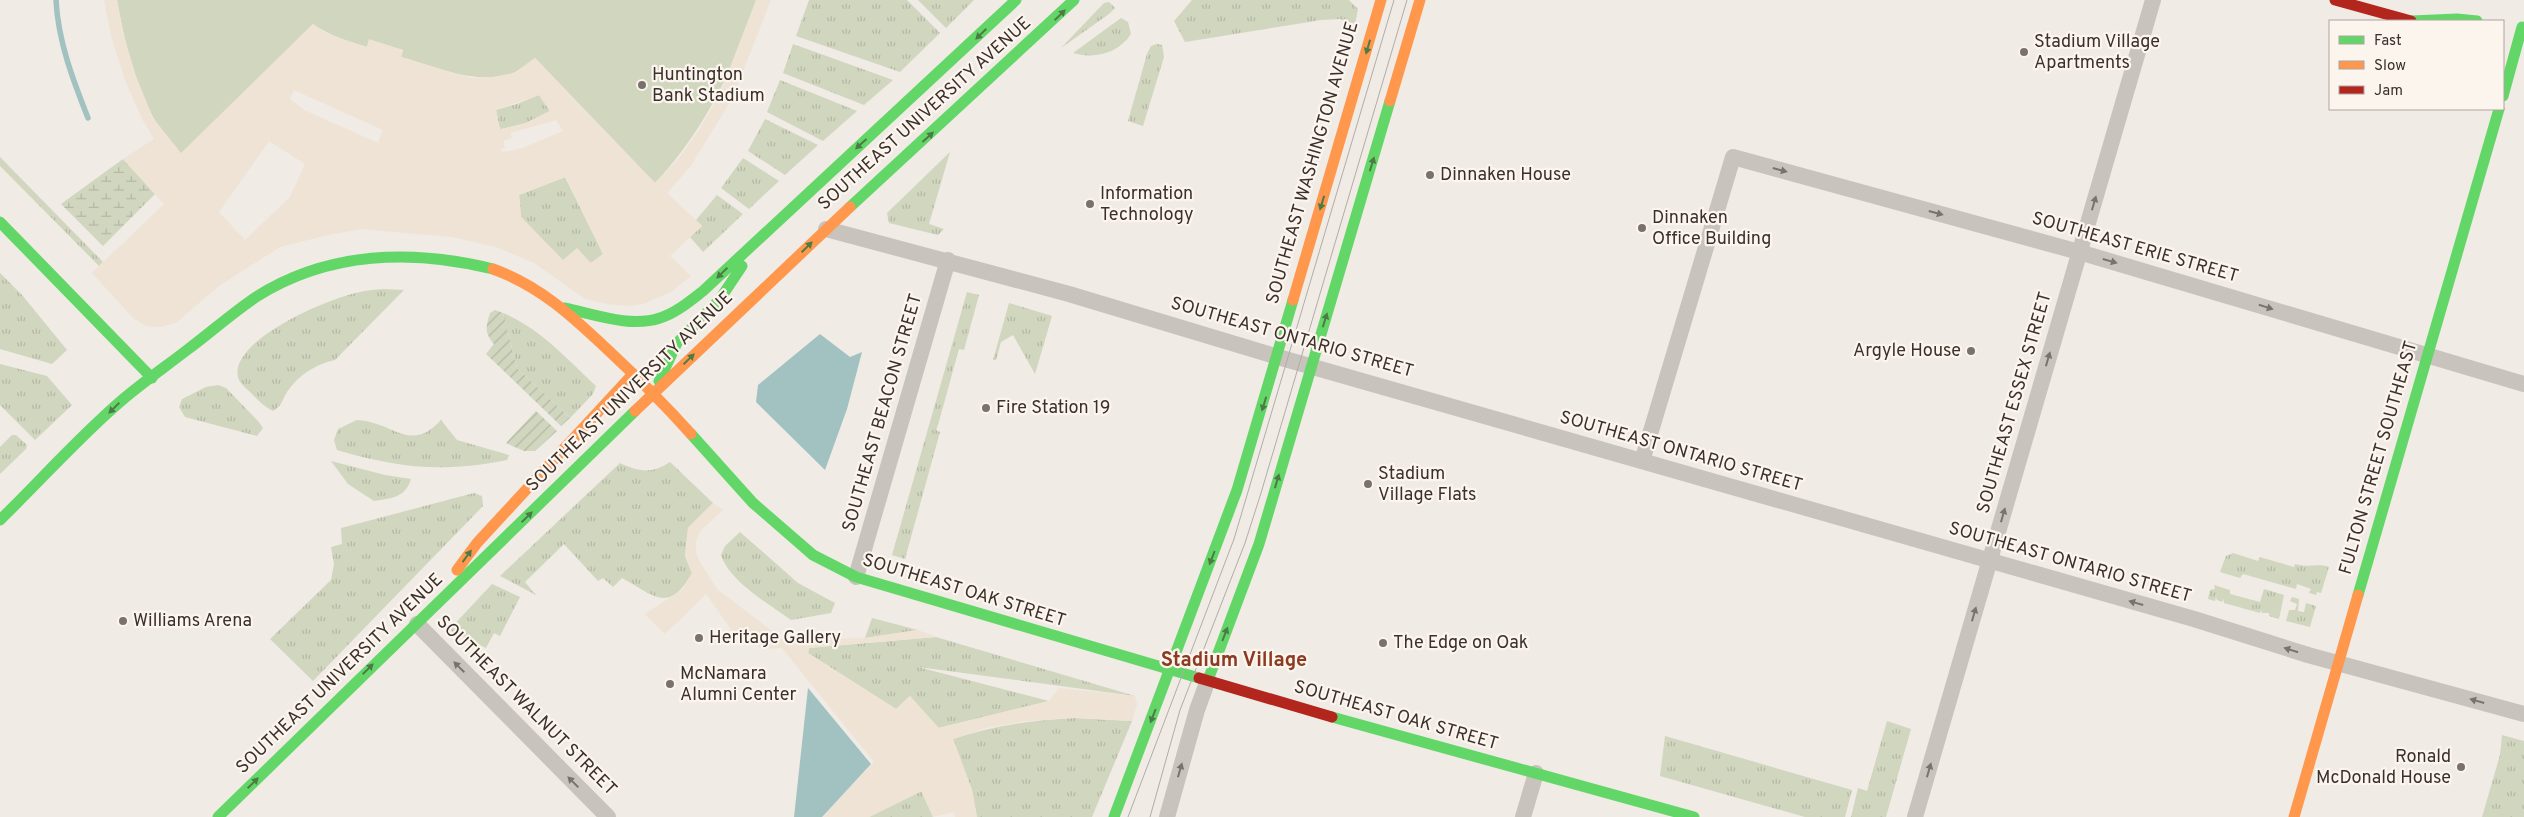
<svg xmlns="http://www.w3.org/2000/svg" width="2524" height="817" font-family="Overpass,sans-serif">
<style>
.grass{fill:url(#grass-tufts)}
.wetland{fill:url(#wetland-marsh)}
.garden{fill:url(#garden-furrows)}
.pitch{fill:#d1d6bf}
.plaza{fill:#eee3d5;fill-rule:evenodd}
.water{fill:#a1c2c1}
.lines{fill:none;stroke-linecap:round;stroke-linejoin:round}
.stream{stroke:#a1c2c1;stroke-width:5.5}
.street{stroke:#c9c3be;stroke-width:16}
.fast{stroke:#63d668;stroke-width:11}
.slow{stroke:#ff974d;stroke-width:11}
.jam{stroke:#b3261e;stroke-width:11}
.tram{stroke:#b1aca8;stroke-width:1}
.oneway{fill:#4d7b46}
.oneway2{fill:#7b726d}
.poi-dot{fill:#7a716c;stroke:#fbf5ee;stroke-width:2}
.labels{text-anchor:middle;dominant-baseline:central;stroke-width:4.5;stroke-linejoin:round;paint-order:stroke}
.poi-label{font-size:18px;fill:#3b302b;stroke:#fbf5ee;text-anchor:start}
.street-label{font-size:18px;fill:#3b302b;stroke:#fbf5ee}
.quarter-label{font-size:20px;font-weight:bold;fill:#8c3b22;stroke:#fbf5ee}
</style>
<defs>
<pattern id="grass-tufts" width="24" height="20" patternUnits="userSpaceOnUse" patternTransform="scale(1.25)"><rect width="24" height="20" fill="#d1d6bf"/><path d="M3 7l-1-3M5 7V3M7 7l1-3M15 17l-1-3M17 17v-4M19 17l1-3" fill="none" stroke="#b4b8a4"/></pattern>
<pattern id="wetland-marsh" width="20" height="14" patternUnits="userSpaceOnUse" patternTransform="scale(1.25)"><rect width="20" height="14" fill="#d1d6bf"/><path d="M1 5h8M5 5V1M11 12h8M15 12V8" fill="none" stroke="#b4b8a4"/></pattern>
<pattern id="garden-furrows" width="10" height="10" patternUnits="userSpaceOnUse" patternTransform="scale(1.25)"><rect width="10" height="10" fill="#d1d6bf"/><path d="M-1 1l2-2M0 10L10 0M9 11l2-2" fill="none" stroke="#b4b8a4"/></pattern>
</defs>
<rect width="100%" height="100%" fill="#f0ebe5"/>
<g class="grass">
<path d="M809,0H907L940,33L900,72L796,36Z"/>
<path d="M918,0H974L946,28Z"/>
<path d="M1192,0H1349L1358,9L1355,24L1340,19L1321,20L1185,42L1174,21Z"/>
<path d="M1109,2L1115,8L1109,14L1061,48L1104,3Z"/>
<path d="M1121,18L1128,22L1131,34C1118,54 1094,59 1073,53Z"/>
<path d="M793,44L893,80L864,105L783,73Z"/>
<path d="M1157,44L1162,45L1164,57L1143,126L1128,121L1147,54L1151,46Z"/>
<path d="M780,80L857,111L823,141L767,112Z"/>
<path d="M539,95L550,111L526,123L500,130L496,110L517,104Z"/>
<path d="M765,119L818,145L785,175L748,151Z"/>
<path d="M950,152L929,224L944,229L938,235L889,223L887,213Z"/>
<path d="M0,157L103,262L99,266L0,166Z"/>
<path d="M743,158L779,181L749,209L721,188Z"/>
<path d="M565,177L603,254L591,263L563,261L521,217L519,195Z"/>
<path d="M717,195L743,214L703,252L690,237L702,226L696,220Z"/>
<path d="M0,273L22,295L67,350L52,364L0,349Z"/>
<path d="M383,289L404,290L335,360C316,364 298,375 287,392C282,400 282,406 273,411C264,407 257,399 250,392C246,388 239,383 238,377C229,340 331,297 360,292C367,290 375,290 383,289Z"/>
<path d="M967,292L979,295L964,350L959,349L938,425L936,430L940,432L905,559L892,555Z"/>
<path d="M1009,303L1052,316L1035,374L1013,335L1001,342L996,360H993Z"/>
<path d="M503,313C540,328 567,359 596,386L593,394L570,418L517,368Z"/>
<path d="M0,364L47,376L72,405L35,440L0,405Z"/>
<path d="M218,385L226,388L258,421L263,428L257,436L185,417L179,407L182,399L206,387Z"/>
<path d="M357,420C394,422 410,454 441,420L457,440L509,455L507,460C443,473 398,468 337,450L334,440L338,429Z"/>
<path d="M12,435H16L27,445L26,449L0,474V447Z"/>
<path d="M331,461L385,475L411,479C405,498 392,498 374,501L348,484Z"/>
<path d="M670,462L713,503L688,528L685,556L692,573C669,614 655,596 622,578L613,587L603,578L598,581L564,544L525,582L536,595L500,576L620,463C639,472 652,474 670,462Z"/>
<path d="M474,493L482,496L483,506L313,681L270,639L331,580L334,564L331,547L342,544L341,528Z"/>
<path d="M740,532L798,583L835,603L831,613L791,620C769,604 729,581 721,555L725,546Z"/>
<path d="M2233,553L2258,561L2260,557L2294,567L2295,564C2307,568 2317,563 2329,567L2321,593L2317,592L2316,595L2309,593L2311,589L2297,584L2296,589L2243,574L2240,578L2220,572L2226,556Z"/>
<path d="M492,584L520,597L500,636L494,633L486,648L449,630Z"/>
<path d="M2214,585L2230,590V594L2260,602L2264,589L2284,595L2279,619L2269,616V613H2262L2261,610L2260,613L2224,603L2223,598L2222,602L2217,600L2216,597L2215,601L2208,599L2210,590L2215,589Z"/>
<path d="M2292,597L2299,599L2298,611L2304,612L2306,603L2316,606L2310,627L2286,621L2289,610H2295L2297,604L2290,601Z"/>
<path d="M872,618L918,630L865,638Z"/>
<path d="M936,637L1135,696L918,667L1049,701L938,728L910,696L896,709L808,653L809,648Z"/>
<path d="M1074,718L1132,721L1092,817H977L972,790L953,739C993,726 1032,720 1074,718Z"/>
<path d="M1887,721L1911,729L1886,817H1851L1858,788L1867,791Z"/>
<path d="M2502,735L2524,741V817H2482L2500,755Z"/>
<path d="M1665,736L1852,790L1845,817H1805L1660,776Z"/>
<path d="M922,791L933,817H869Z"/>
</g>
<path class="wetland" d="M123,159L155,194L103,246L61,204Z"/>
<g class="garden">
<path d="M495,310L503,313L517,368L570,418L561,426L486,354L494,344C484,333 486,326 490,313Z"/>
<path d="M536,411L557,431L535,451H524L506,443Z"/>
</g>
<path class="pitch" d="M117,0H756C734,68 705,130 655,183L535,58C528,63 521,70 513,73C476,86 437,67 401,57L403,50L369,40L367,47C348,41 330,36 313,24L181,154C172,142 160,130 153,117C134,81 124,39 117,0Z"/>
<g class="plaza">
<path d="M104,0H117L123,33L136,76L153,118L181,153L313,24L326,33L342,39L367,47L369,39L403,50L401,57L471,78L492,77L514,73L535,58L655,183L679,158L700,128L720,93L756,0H771L732,99L690,167L667,193L702,226L670,256L691,276L671,292L643,304L628,306L607,304L585,299L534,263L496,247L452,237L361,229L328,235L280,247L219,286L177,322L162,327L146,326L133,318L92,273L164,204L123,159L154,139L142,119L125,80L111,36ZM294,90L383,130L378,143L304,110L290,99ZM539,95L550,111L526,123L500,129L496,110ZM556,120L563,131L520,149L502,152L501,149L505,148L503,141L512,138L510,133ZM269,141L305,164L290,197L245,240L219,212ZM566,177L603,254L591,263L577,248L563,260L521,217L519,195Z"/>
<path d="M713,503L723,510L701,530L696,541V553L700,562L717,589L785,641L865,638L918,630L936,637L809,648L808,653L896,709L910,696L939,728L1049,701L1059,688L1135,696L1137,704L1132,721L1074,718L1027,721L986,728L953,739L972,790L977,817H955L954,812L933,817L921,791L869,817H820L874,762L782,648L765,649L738,639L706,594L665,634L645,614L683,589L692,573L685,556L688,528Z"/>
</g>
<g class="water">
<path d="M820,334L850,357L862,352L847,409L825,470L756,402L758,385Z"/>
<path d="M808,688L871,764L822,817H794Z"/>
</g>
<g class="lines">
<path class="stream" d="M56,0C58,41 73,80 88,118"/>
<g class="street">
<path d="M826,229L1069,294L1278,357L2194,619L2308,655L2524,714"/>
<path d="M1642,461L1733,157L2079,252L2524,384"/>
<path d="M856,577L948,260"/>
<path d="M417,624L608,817"/>
<path d="M1167,817L1197,710L1208,680"/>
<path d="M1523,817L1536,773"/>
<path d="M1915,817L2153,0"/>
</g>
<g class="fast">
<path d="M2412,21L2457,19L2477,21"/>
<path d="M2503,96L2522,27"/>
<path d="M850,207L1074,0"/>
<path d="M0,222L152,378"/>
<path d="M564,308C594,314 630,328 660,318C676,313 690,301 703,291L1016,0"/>
<path d="M659,381L677,343L720,299L742,266"/>
<path d="M691,434L753,503L813,555L856,577L1199,678"/>
<path d="M0,520C40,481 79,437 121,401C142,383 165,367 187,350C210,333 232,313 256,297C328,251 413,249 493,269"/>
<path d="M2358,595L2499,109"/>
<path d="M1208,680L1259,544L1390,101"/>
<path d="M1332,717L1694,817"/>
<path d="M218,817L635,411"/>
<path d="M1114,817L1237,490L1293,300"/>
</g>
<g class="slow">
<path d="M1390,101L1420,0"/>
<path d="M493,269C540,286 572,316 608,350C637,377 665,405 691,434"/>
<path d="M1293,300L1381,0"/>
<path d="M635,411L850,207"/>
<path d="M457,570L477,543L633,374"/>
<path d="M2294,817L2358,595"/>
</g>
<g class="jam">
<path d="M2335,0L2411,21"/>
<path d="M1199,678L1332,717"/>
</g>
<g class="tram">
<path d="M1128,817L1234,539L1394,0"/>
<path d="M1150,817L1180,710L1245,543L1261,493L1407,0"/>
</g>
</g>
<defs><path id="oneway-solid" d="M-6-.8H1V-3.2L6.5 0L1 3.2V.8H-6Z" transform="scale(1.25)"/></defs>
<g class="oneway">
<use href="#oneway-solid" transform="translate(1060 15) rotate(-44)"/>
<use href="#oneway-solid" transform="translate(981 34) rotate(136)"/>
<use href="#oneway-solid" transform="translate(1368 47) rotate(106)"/>
<use href="#oneway-solid" transform="translate(928 137) rotate(-42)"/>
<use href="#oneway-solid" transform="translate(861 144) rotate(138)"/>
<use href="#oneway-solid" transform="translate(1372 164) rotate(-73)"/>
<use href="#oneway-solid" transform="translate(1322 203) rotate(107)"/>
<use href="#oneway-solid" transform="translate(807 247) rotate(-44)"/>
<use href="#oneway-solid" transform="translate(722 273) rotate(136)"/>
<use href="#oneway-solid" transform="translate(1325 320) rotate(-73)"/>
<use href="#oneway-solid" transform="translate(689 359) rotate(-44)"/>
<use href="#oneway-solid" transform="translate(1264 404) rotate(107)"/>
<use href="#oneway-solid" transform="translate(114 408) rotate(135)"/>
<use href="#oneway-solid" transform="translate(1277 481) rotate(-74)"/>
<use href="#oneway-solid" transform="translate(527 517) rotate(-44)"/>
<use href="#oneway-solid" transform="translate(467 556) rotate(-54)"/>
<use href="#oneway-solid" transform="translate(1212 558) rotate(111)"/>
<use href="#oneway-solid" transform="translate(1225 634) rotate(-69)"/>
<use href="#oneway-solid" transform="translate(368 669) rotate(-45)"/>
<use href="#oneway-solid" transform="translate(1153 716) rotate(111)"/>
<use href="#oneway-solid" transform="translate(253 783) rotate(-44)"/>
</g>
<g class="oneway2">
<use href="#oneway-solid" transform="translate(1780 170) rotate(15)"/>
<use href="#oneway-solid" transform="translate(2094 203) rotate(-74)"/>
<use href="#oneway-solid" transform="translate(1936 213) rotate(15)"/>
<use href="#oneway-solid" transform="translate(2110 261) rotate(16)"/>
<use href="#oneway-solid" transform="translate(2266 307) rotate(17)"/>
<use href="#oneway-solid" transform="translate(2048 359) rotate(-74)"/>
<use href="#oneway-solid" transform="translate(2003 515) rotate(-74)"/>
<use href="#oneway-solid" transform="translate(2136 603) rotate(-164)"/>
<use href="#oneway-solid" transform="translate(1974 614) rotate(-74)"/>
<use href="#oneway-solid" transform="translate(2291 650) rotate(-162)"/>
<use href="#oneway-solid" transform="translate(459 667) rotate(-135)"/>
<use href="#oneway-solid" transform="translate(2477 701) rotate(-164)"/>
<use href="#oneway-solid" transform="translate(1180 770) rotate(-74)"/>
<use href="#oneway-solid" transform="translate(1929 770) rotate(-74)"/>
<use href="#oneway-solid" transform="translate(573 782) rotate(-135)"/>
</g>
<g class="poi-dot">
<circle cx="2024" cy="52" r="5"/>
<circle cx="642" cy="85" r="5"/>
<circle cx="1430" cy="175" r="5"/>
<circle cx="1090" cy="204" r="5"/>
<circle cx="1642" cy="228" r="5"/>
<circle cx="1971" cy="351" r="5"/>
<circle cx="986" cy="408" r="5"/>
<circle cx="1368" cy="484" r="5"/>
<circle cx="123" cy="621" r="5"/>
<circle cx="699" cy="638" r="5"/>
<circle cx="1383" cy="643" r="5"/>
<circle cx="670" cy="684" r="5"/>
<circle cx="2461" cy="767" r="5"/>
</g>
<g class="labels">
<g class="poi-label">
<text x="2034" y="42">Stadium Village<tspan x="2034" dy="21">Apartments</tspan></text>
<text x="652" y="75">Huntington<tspan x="652" dy="21">Bank Stadium</tspan></text>
<text x="1440" y="175">Dinnaken House</text>
<text x="1100" y="194">Information<tspan x="1100" dy="21">Technology</tspan></text>
<text x="1652" y="218">Dinnaken<tspan x="1652" dy="21">Office Building</tspan></text>
<text x="1961" y="351" text-anchor="end">Argyle House</text>
<text x="996" y="408">Fire Station 19</text>
<text x="1378" y="474">Stadium<tspan x="1378" dy="21">Village Flats</tspan></text>
<text x="133" y="621">Williams Arena</text>
<text x="709" y="638">Heritage Gallery</text>
<text x="1393" y="643">The Edge on Oak</text>
<text x="680" y="674">McNamara<tspan x="680" dy="21">Alumni Center</tspan></text>
<text x="2451" y="757" text-anchor="end">Ronald<tspan x="2451" dy="21">McDonald House</tspan></text>
</g>
<g class="street-label">
<text transform="translate(925 114) rotate(-42)">SOUTHEAST UNIVERSITY AVENUE</text>
<text transform="translate(1313 163) rotate(-74)">SOUTHEAST WASHINGTON AVENUE</text>
<text transform="translate(2135 248) rotate(16)">SOUTHEAST ERIE STREET</text>
<text transform="translate(1292 338) rotate(16)">SOUTHEAST ONTARIO STREET</text>
<text transform="translate(630 392) rotate(-44)">SOUTHEAST UNIVERSITY AVENUE</text>
<text transform="translate(2015 403) rotate(-74)">SOUTHEAST ESSEX STREET</text>
<text transform="translate(883 413) rotate(-74)">SOUTHEAST BEACON STREET</text>
<text transform="translate(1681 452) rotate(16)">SOUTHEAST ONTARIO STREET</text>
<text transform="translate(2379 458) rotate(-74)">FULTON STREET SOUTHEAST</text>
<text transform="translate(2070 563) rotate(16)">SOUTHEAST ONTARIO STREET</text>
<text transform="translate(964 591) rotate(17)">SOUTHEAST OAK STREET</text>
<text transform="translate(340 674) rotate(-44)">SOUTHEAST UNIVERSITY AVENUE</text>
<text transform="translate(526 706) rotate(45)">SOUTHEAST WALNUT STREET</text>
<text transform="translate(1396 716) rotate(16)">SOUTHEAST OAK STREET</text>
</g>
<g class="quarter-label">
<text x="1234" y="661">Stadium Village</text>
</g>
</g>
<rect x="2329" y="20" width="175" height="90" fill="#fbf5ee" stroke="#aea6a0"/>
<rect x="2339" y="36" width="25" height="8" fill="#63d668" stroke="#aea6a0"/>
<text x="2374" y="45" font-size="15" fill="#3b302b">Fast</text>
<rect x="2339" y="61" width="25" height="8" fill="#ff974d" stroke="#aea6a0"/>
<text x="2374" y="70" font-size="15" fill="#3b302b">Slow</text>
<rect x="2339" y="86" width="25" height="8" fill="#b3261e" stroke="#aea6a0"/>
<text x="2374" y="95" font-size="15" fill="#3b302b">Jam</text>
</svg>
